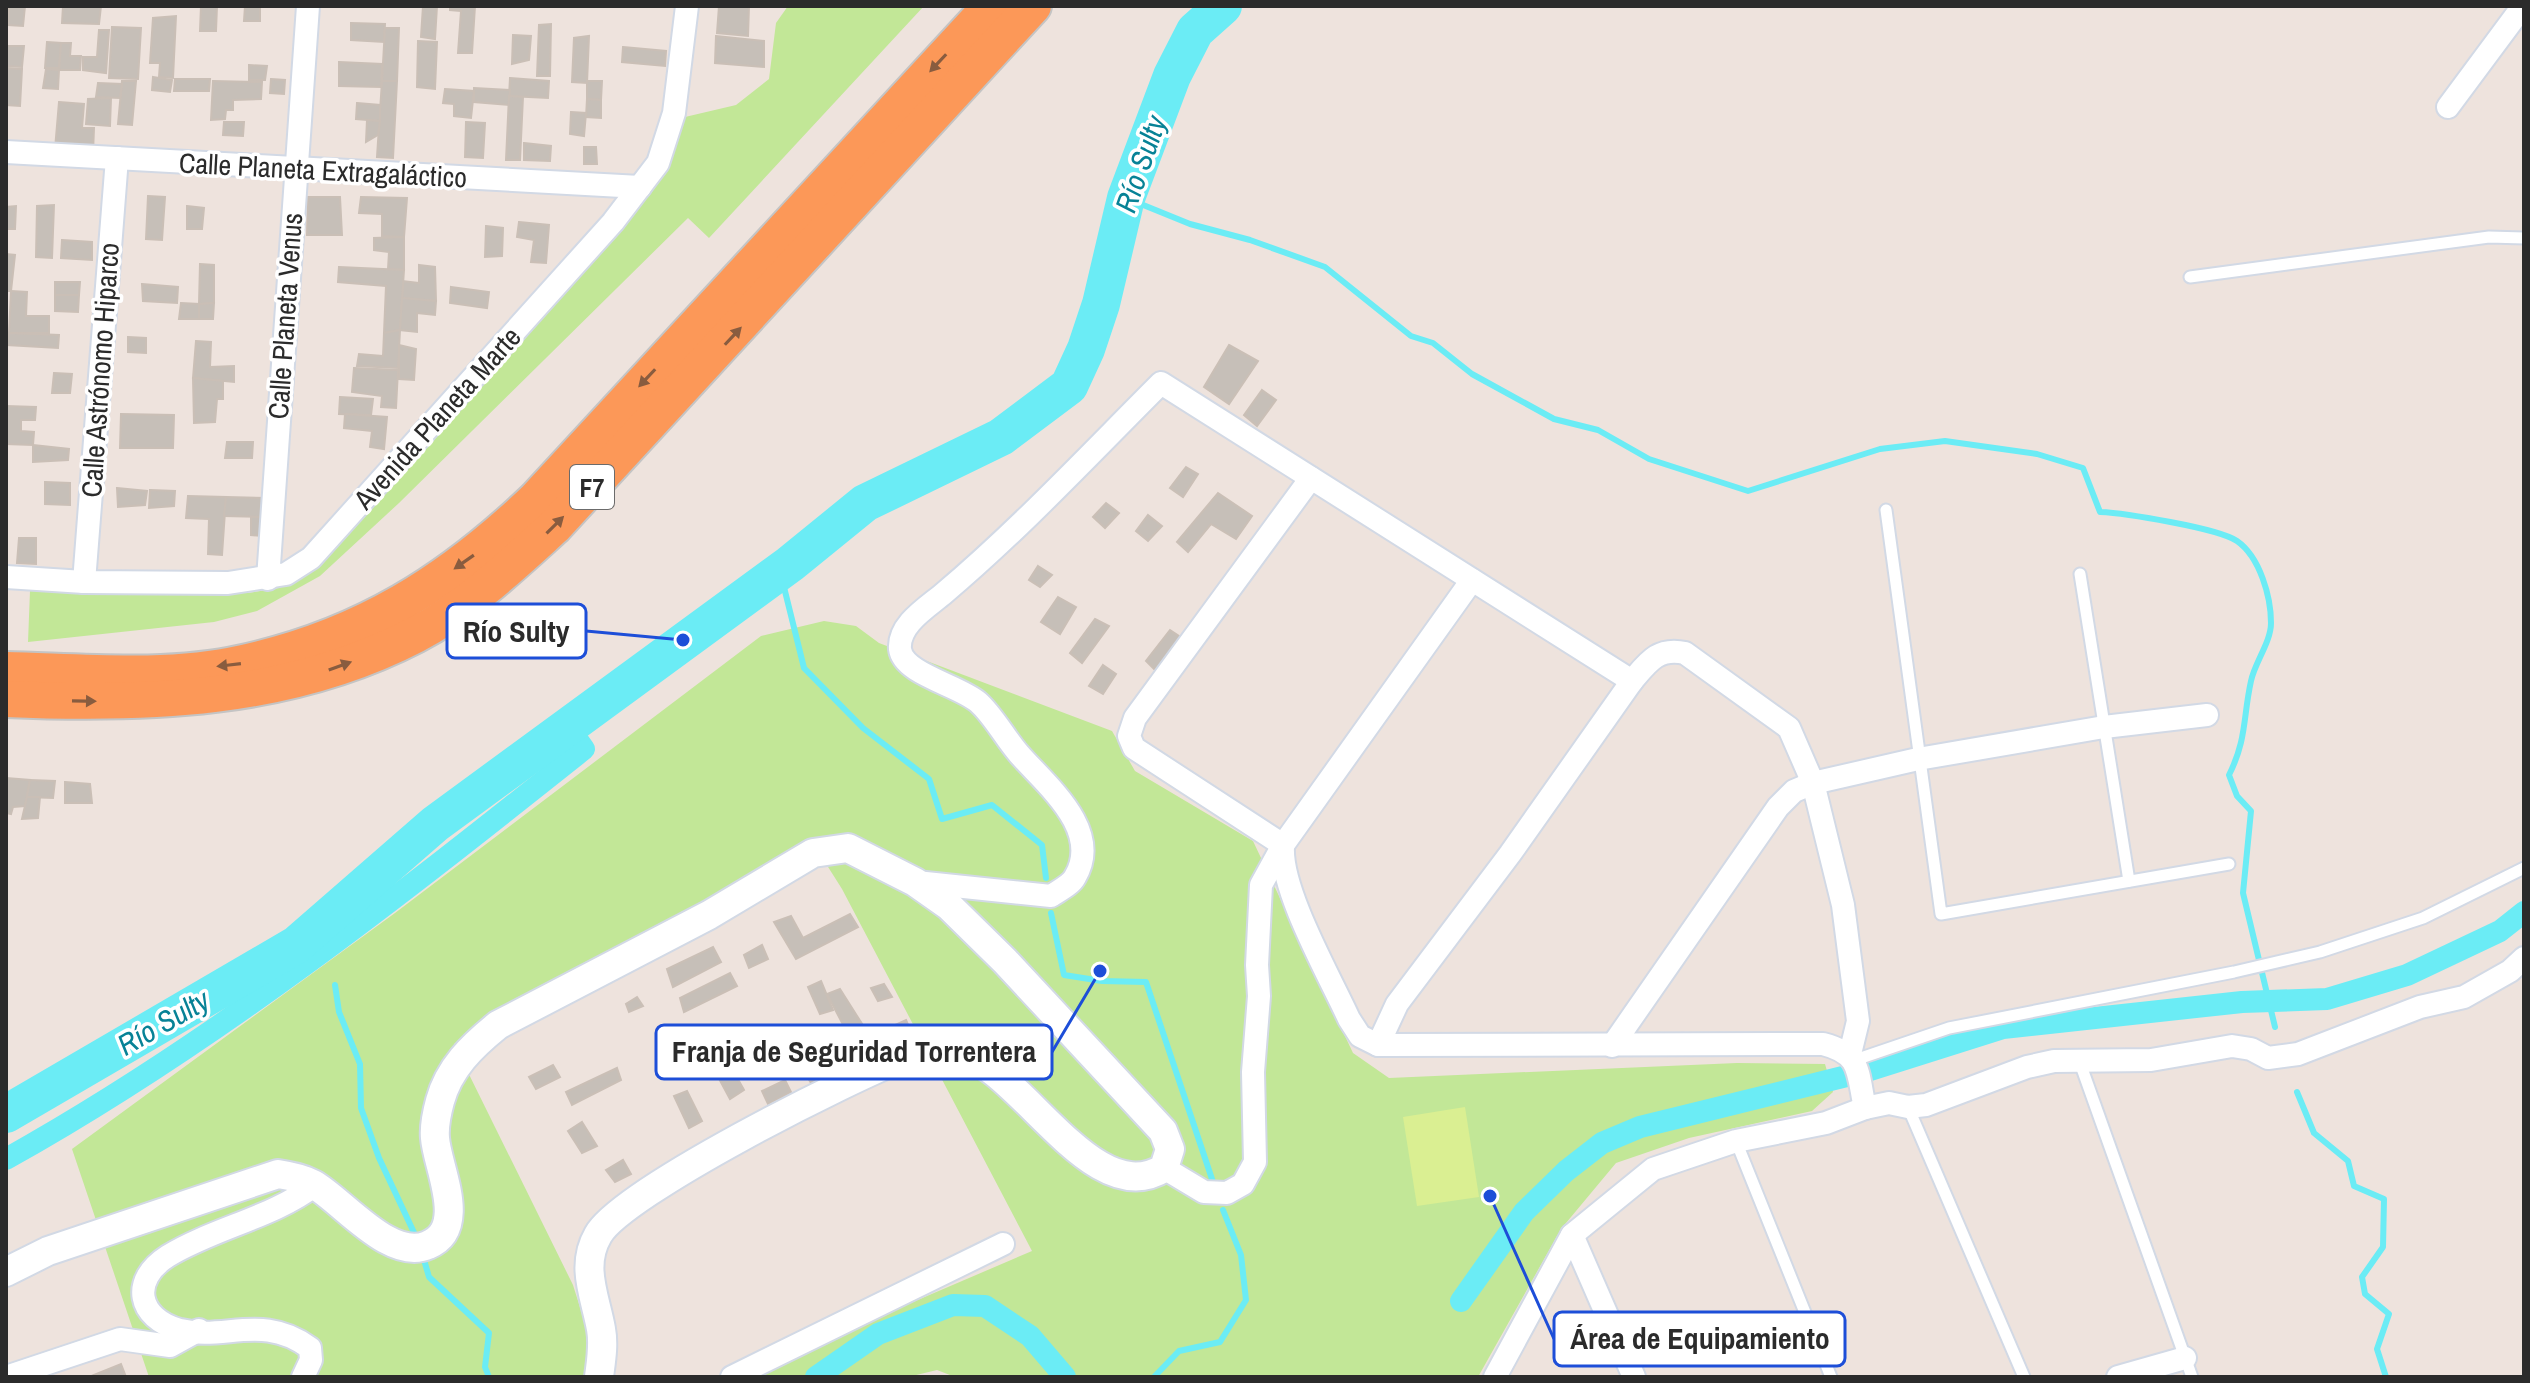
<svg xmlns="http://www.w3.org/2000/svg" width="2530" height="1383" font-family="'Archivo Narrow',sans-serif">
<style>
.green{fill:#c2e797}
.pitch{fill:#daef92}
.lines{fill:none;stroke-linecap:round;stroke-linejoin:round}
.stream{stroke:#6becf5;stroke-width:6}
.canal{stroke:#6becf5;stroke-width:22}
.river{stroke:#6becf5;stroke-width:38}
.building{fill:#c6bfb8;stroke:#cabfb6;stroke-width:2}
.service-casing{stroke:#d2d9e5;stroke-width:15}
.minor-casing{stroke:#d2d9e5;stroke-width:26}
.tertiary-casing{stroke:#d2d9e5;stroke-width:32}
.trunk-casing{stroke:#c4c4c4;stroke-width:40}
.service{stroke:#fff;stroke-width:11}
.minor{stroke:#fff;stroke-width:22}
.tertiary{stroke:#fff;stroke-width:28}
.trunk{stroke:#fc9858;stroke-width:36}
.oneway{fill:#895c3f}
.labels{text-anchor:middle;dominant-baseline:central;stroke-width:7;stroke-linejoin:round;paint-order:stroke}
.shield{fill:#fff;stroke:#6b6b6b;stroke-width:2}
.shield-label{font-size:26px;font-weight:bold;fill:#2b2b2b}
.street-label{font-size:28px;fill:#2b2b2b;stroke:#fff}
.water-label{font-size:30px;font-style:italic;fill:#078296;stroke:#fff}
.leader{fill:none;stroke:#1d4ed8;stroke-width:3}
.callout-dot{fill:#1d4ed8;stroke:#fff;stroke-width:3}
.callout{fill:#fff;stroke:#1d4ed8;stroke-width:3}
.callout-label{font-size:30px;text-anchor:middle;font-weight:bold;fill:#2b2b2b}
</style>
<rect width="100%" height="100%" fill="#eee3dd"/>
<g class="green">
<path d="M788,6H924L709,238L688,218L399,503L320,576L257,611L214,622L28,642L30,591L248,593L279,588L310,569L668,156L685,117L736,105L769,79L776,23Z"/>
<path d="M824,621L856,626L879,643L1112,731L1135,771L1253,841L1353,1053L1389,1078L1737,1063L1825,1064L1833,1092L1812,1111L1689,1138L1616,1163L1561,1229L1478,1377H955L937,1370L908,1377H758L899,1308L1032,1251L842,889L811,840L454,1044L573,1285L590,1339V1377H149L72,1149L395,913L761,636Z"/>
</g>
<path class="pitch" d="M1465,1107L1479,1197L1417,1206L1403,1117Z"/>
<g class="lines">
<g class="stream">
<path d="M1126,198L1190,224L1250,240L1325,267L1411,336L1433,343L1472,374L1554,419L1598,430L1649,459L1748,491L1880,449L1945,441L2037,454L2083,468L2100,512C2124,513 2218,528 2237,541C2260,557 2271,597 2271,623C2271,642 2255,662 2251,681C2243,717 2247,739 2229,775L2237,796L2251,811L2243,893L2275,1027"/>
<path d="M780,571L804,668L863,728L929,779L942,819L992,805L1042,845L1046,878"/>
<path d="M1051,913L1064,975L1102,981L1146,982L1215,1188"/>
<path d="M310,932L311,934"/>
<path d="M335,985L339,1012L360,1064L361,1108L379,1158L417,1239"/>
<path d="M2297,1092L2314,1133L2348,1161L2354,1186L2384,1199L2383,1247L2362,1277L2365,1294L2389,1314L2377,1349L2386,1377"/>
<path d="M422,1253L429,1277L489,1333L485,1367L489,1377"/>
<path d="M1154,1377L1179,1351L1220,1342L1246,1300L1241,1255L1223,1210"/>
</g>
<g class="canal">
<path d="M6,1159C214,1043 399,896 584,749L567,725"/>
<path d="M1461,1301L1524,1212L1566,1171L1602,1143L1640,1127L1867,1071L2003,1028L2242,1002L2327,999L2407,975L2500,931L2524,912"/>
<path d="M816,1377L878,1334L953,1305L985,1306L1030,1336L1065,1377"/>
</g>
<path class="river" d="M6,1114L296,945L435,824L790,564L865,503L1001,437L1069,386L1086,349L1101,304L1126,198L1172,76L1195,31L1223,6"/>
</g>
<g class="building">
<path d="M9,6H25L23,26L8,25Z"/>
<path d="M63,6H101L99,24L62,23Z"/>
<path d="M201,6H217L216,31H200Z"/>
<path d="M245,6H260V21H244Z"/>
<path d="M423,6H437L435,39L421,37Z"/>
<path d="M450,6H475L472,53H458L461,11L450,10Z"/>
<path d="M719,6H749L748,36L717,33Z"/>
<path d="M176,16L173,78L159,77L160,63H150L153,18Z"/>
<path d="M351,23L385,24L384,42L351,40Z"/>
<path d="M551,24L550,76H537L539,25Z"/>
<path d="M112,27L141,28L138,79L109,78Z"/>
<path d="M385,28H399L397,81H382Z"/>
<path d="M99,30H109L106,73L83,70V57H97Z"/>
<path d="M513,35L531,36L529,60L512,64Z"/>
<path d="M589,36L587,83L572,82L574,38Z"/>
<path d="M716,36L764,41V67L715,63Z"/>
<path d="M418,41L437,42L435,89L417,87Z"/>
<path d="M47,42L61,43L59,68H45Z"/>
<path d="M61,43H71L70,56H81L80,70H59Z"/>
<path d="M6,46H24L22,67L6,66Z"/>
<path d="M623,47L666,51L665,66L622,62Z"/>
<path d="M339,62L382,64L381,87L339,86Z"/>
<path d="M249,65L267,66L265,80H249Z"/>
<path d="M7,68L22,69L20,106L6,105Z"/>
<path d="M46,69L59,70L58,89L43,88Z"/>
<path d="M153,77L172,80L170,92L152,90Z"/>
<path d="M510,78L549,81L548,98L509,96Z"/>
<path d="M175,79H210L209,91H174Z"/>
<path d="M271,79L285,80L284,94L270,93Z"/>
<path d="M122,81H136L132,125L118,124Z"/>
<path d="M213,81L262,82L261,99L233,100V110H226L225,119L211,120Z"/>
<path d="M382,81H397L393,158L377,157Z"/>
<path d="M587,81H602L601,100L587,99Z"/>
<path d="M98,83L122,84L120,98L96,97Z"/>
<path d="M474,88L510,90L509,105L474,102Z"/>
<path d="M445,89L474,91L471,118L454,116V104L443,103Z"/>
<path d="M509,96L523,97L520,160H506Z"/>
<path d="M111,98L110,126L86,124L88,99Z"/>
<path d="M587,99L601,100V118L586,117Z"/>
<path d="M59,102L84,104L82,128H94L93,153L55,149Z"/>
<path d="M357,103L380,105V121L356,119Z"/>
<path d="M571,112L586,113L584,136L570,134Z"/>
<path d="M367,120L380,121L378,135L366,142Z"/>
<path d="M224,122H244L243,136L223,135Z"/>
<path d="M466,122L485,123L483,158L465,157Z"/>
<path d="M524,143L551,146L550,161L524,160Z"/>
<path d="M584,147H596L597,164H584Z"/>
<path d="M148,196L165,197L162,240L146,239Z"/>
<path d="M308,197H340L342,235H307Z"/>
<path d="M361,197L407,198L404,237L382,236V214L359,213Z"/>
<path d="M54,205L52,258L36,257L37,206Z"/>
<path d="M16,206L15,229H6V207Z"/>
<path d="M187,206L204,208L202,229H187Z"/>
<path d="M519,222L549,225L546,263L531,262L534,240L517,237Z"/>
<path d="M486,226L503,228L502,256L485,257Z"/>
<path d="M404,237V270L388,269L389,252L374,250V238Z"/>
<path d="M62,240L92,242V260L61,258Z"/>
<path d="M6,254L15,255L11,291H6Z"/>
<path d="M200,264L214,265V303L199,304Z"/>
<path d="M419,265L435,267L436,301L402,298L403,281L419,283Z"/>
<path d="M339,267L404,270L400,330L384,333L386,286L338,282Z"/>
<path d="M55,282H80L79,295H55Z"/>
<path d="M142,284L178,287L177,303L143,301Z"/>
<path d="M451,287L489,292L487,308L450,303Z"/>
<path d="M11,291L27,292L26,316H49V333H9Z"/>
<path d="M55,295H79L78,312L55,311Z"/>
<path d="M402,298L436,301L435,315L417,313V332L400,330Z"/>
<path d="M181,303L199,304V319H179Z"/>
<path d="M214,303L213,319H199V304Z"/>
<path d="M400,330L398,368L357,366L359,354L383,356L384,333Z"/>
<path d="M9,333L59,335L58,348L7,345Z"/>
<path d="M128,337L146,338V353L128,352Z"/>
<path d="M196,341L211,342L210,367L234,366V382L193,378Z"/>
<path d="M399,345L416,349L414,380L399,379Z"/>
<path d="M1229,345L1258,361L1229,404L1204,387Z"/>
<path d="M354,368L398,370L396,408L381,407L382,396L352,392Z"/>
<path d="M54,373L72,374L70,393H52Z"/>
<path d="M193,378L223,381V399H217L215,422L194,423Z"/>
<path d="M1262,390L1276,400L1257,426L1244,415Z"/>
<path d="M340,397L373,399L371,415L339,414Z"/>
<path d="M6,406L36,407L35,420H21V431L34,432L33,445L6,444Z"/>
<path d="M121,414L174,415L173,448H120Z"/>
<path d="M345,414L387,417L384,449L370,447L372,431L344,428Z"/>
<path d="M227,442H253L252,458H225Z"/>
<path d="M33,445L69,449L68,460L33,462Z"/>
<path d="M1186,467L1198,474L1183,497L1170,488Z"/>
<path d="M45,482L70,483V505L45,504Z"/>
<path d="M117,488L147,491L145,505L118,507Z"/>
<path d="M150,490L175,491L174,506L149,508Z"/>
<path d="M1218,493L1252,516L1236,539L1211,524L1188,552L1177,542Z"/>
<path d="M188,496L226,497L222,555L208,554L209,519L186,518Z"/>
<path d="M226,497L267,498L265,517L224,516Z"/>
<path d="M1106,503L1119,513L1105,528L1093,517Z"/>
<path d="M1148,515L1162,526L1148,541L1136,531Z"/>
<path d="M251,517H265L261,536L251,535Z"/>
<path d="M19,538H36V564L17,563Z"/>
<path d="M1038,566L1052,575L1040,587L1029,580Z"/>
<path d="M1058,597L1076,607L1060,634L1041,622Z"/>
<path d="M1095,619L1109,626L1082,663L1070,653Z"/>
<path d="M1170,630L1182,638L1157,672L1146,661Z"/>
<path d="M1103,665L1116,674L1103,694L1089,686Z"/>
<path d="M6,778L30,780L25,806L13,807L11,814L6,813Z"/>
<path d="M30,780L55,781L53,798L27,797Z"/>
<path d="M65,782L90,784L92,803H65Z"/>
<path d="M27,797H40L38,818L22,819Z"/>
<path d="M850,914L858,927L796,959L774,922L791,916L803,938Z"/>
<path d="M762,945L768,959L749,968L744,955Z"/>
<path d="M713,947L721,962L673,987L667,969Z"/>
<path d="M730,973L737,986L684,1012L680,998Z"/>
<path d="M821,981L833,1010L820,1014L808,987Z"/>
<path d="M884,984L892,997L878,1001L871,988Z"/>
<path d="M840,989L864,1027L849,1036L827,994Z"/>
<path d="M637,997L643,1006L629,1012L626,1004Z"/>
<path d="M906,1020L912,1034L900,1038L893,1026Z"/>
<path d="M813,1063L822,1078L811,1083L802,1068Z"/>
<path d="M553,1065L560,1077L536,1089L529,1077Z"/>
<path d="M731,1067L744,1090L730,1099L717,1075Z"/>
<path d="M617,1068L621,1080L572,1105L566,1092Z"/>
<path d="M785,1080L791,1092L768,1104L762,1091Z"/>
<path d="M687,1091L702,1121L689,1128L674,1096Z"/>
<path d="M582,1122L597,1146L582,1153L568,1131Z"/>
<path d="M623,1160L631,1174L615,1182L606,1170Z"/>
<path d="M121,1364L126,1377H89Z"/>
</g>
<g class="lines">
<g class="service-casing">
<g id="service">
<path d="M2190,277L2489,237L2524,238"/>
<path d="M1886,510L1941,914L2229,864"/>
<path d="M2080,574L2129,881"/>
<path d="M1855,1060L1949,1028L2234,972L2320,952L2423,918L2524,868"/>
<path d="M2079,1060L2192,1377"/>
<path d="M1908,1107L2024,1377"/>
<path d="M1736,1141L1831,1377"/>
</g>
</g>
<g class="minor-casing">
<g id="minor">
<path d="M2448,107L2523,6"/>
<path d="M6,152L640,187"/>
<path d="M6,577L84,582L228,583L286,574L311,558L613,222L658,163L674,113L687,6"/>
<path d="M268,579L308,6"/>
<path d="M84,582L117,158"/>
<path d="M1283,845L1134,748L1129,736L1135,718L1311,478"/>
<path d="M1283,846C1280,890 1330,977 1349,1019L1360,1036L1378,1045L1823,1044C1862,1054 1857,1072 1865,1108"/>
<path d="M916,882L1051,896C1058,891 1071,885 1075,877C1103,830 1046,785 1019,754C1005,738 993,715 978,702C958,685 903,674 900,649C898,625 926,608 943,594C1020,529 1089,455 1161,383L1632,681"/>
<path d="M1378,1045L1397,1004L1510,854L1632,681C1648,662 1658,647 1685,653L1789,728L1813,783L1843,905L1858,1021L1850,1054"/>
<path d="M1612,1046L1778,807L1794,791L1813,783L1918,759L2104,727L2207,715"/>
<path d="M1164,1168L1204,1192L1227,1193L1243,1184L1255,1162L1253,1072L1259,996L1257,965L1261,885L1283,845L1472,580"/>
<path d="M1572,1235L1634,1377"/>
<path d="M6,1377L120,1339L170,1346L199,1330"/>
<path d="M303,1377L311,1360L310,1348C263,1313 225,1341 180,1330C137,1318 130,1280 168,1256C214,1228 274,1217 315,1185"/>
<path d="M732,1377L1003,1244"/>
<path d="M1495,1377L1572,1235L1653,1169L1736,1141L1826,1123L1865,1108L1889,1103L1908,1107L1926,1105L2027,1067L2054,1061L2151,1060L2232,1046L2251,1049L2268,1058L2298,1054L2420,1007L2464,997L2510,971L2524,958"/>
<path d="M2118,1377L2185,1358"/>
</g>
</g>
<g class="tertiary-casing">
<path id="tertiary" d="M6,1272L48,1251L278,1174C291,1176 302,1178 313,1184C342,1200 390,1262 428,1245C469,1228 437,1167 435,1138C434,1127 437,1112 440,1101C449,1068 472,1046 498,1025L709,915L813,853L848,848L915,882L949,906L1005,961L1163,1131L1170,1149L1164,1168C1092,1213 1021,1065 955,1051C940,1048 921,1051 907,1056C853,1076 622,1192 598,1235C580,1266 595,1296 601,1329C604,1345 601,1361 599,1377"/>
</g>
<g class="trunk-casing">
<g id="trunk">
<path d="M6,670C84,672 167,680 243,663C362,637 449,582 536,499L991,6"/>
<path d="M6,699C146,705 288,701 415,635C467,608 511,566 554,527L1033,6"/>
</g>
</g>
<use href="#service" class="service"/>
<use href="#minor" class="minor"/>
<use href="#tertiary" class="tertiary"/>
<use href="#trunk" class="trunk"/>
</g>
<defs><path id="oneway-solid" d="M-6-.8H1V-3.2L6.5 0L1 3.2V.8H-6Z" transform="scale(2)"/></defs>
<g class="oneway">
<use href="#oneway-solid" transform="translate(938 63) rotate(133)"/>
<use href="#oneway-solid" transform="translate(733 336) rotate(-47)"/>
<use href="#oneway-solid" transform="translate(647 378) rotate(133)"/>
<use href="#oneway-solid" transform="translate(555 525) rotate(-45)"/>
<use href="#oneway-solid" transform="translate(464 562) rotate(145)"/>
<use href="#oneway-solid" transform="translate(229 665) rotate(173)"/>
<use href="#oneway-solid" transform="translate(340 666) rotate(-20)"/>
<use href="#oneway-solid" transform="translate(84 701) rotate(1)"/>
</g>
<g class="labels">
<rect class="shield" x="570" y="465" width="44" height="44" rx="6"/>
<g class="shield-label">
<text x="592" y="487">F7</text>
</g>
<g class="street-label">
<text transform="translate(323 170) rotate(3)">Calle Planeta Extragaláctico</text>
<text transform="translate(285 316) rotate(-86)">Calle Planeta Venus</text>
<text transform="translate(100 370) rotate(-86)">Calle Astrónomo Hiparco</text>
<text transform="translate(437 418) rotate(-48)">Avenida Planeta Marte</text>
</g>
<g class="water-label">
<text transform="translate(1140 164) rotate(-71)">Río Sulty</text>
<text transform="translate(163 1022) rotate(-30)">Río Sulty</text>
</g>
</g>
<path class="leader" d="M683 640L586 631M1100 971L1052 1052M1490 1196L1554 1339"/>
<g class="callout-dot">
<circle cx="683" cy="640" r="8"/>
<circle cx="1100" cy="971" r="8"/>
<circle cx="1490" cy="1196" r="8"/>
</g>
<g class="callout">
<rect x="447" y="604" width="139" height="54" rx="8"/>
<rect x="656" y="1025" width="396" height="54" rx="8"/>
<rect x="1554" y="1312" width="291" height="54" rx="8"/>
</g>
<g class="callout-label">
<text x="516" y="642">Río Sulty</text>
<text x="854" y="1062">Franja de Seguridad Torrentera</text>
<text x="1700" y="1349">Área de Equipamiento</text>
</g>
<rect width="2530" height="1383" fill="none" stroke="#2b2b2b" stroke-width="16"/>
</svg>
